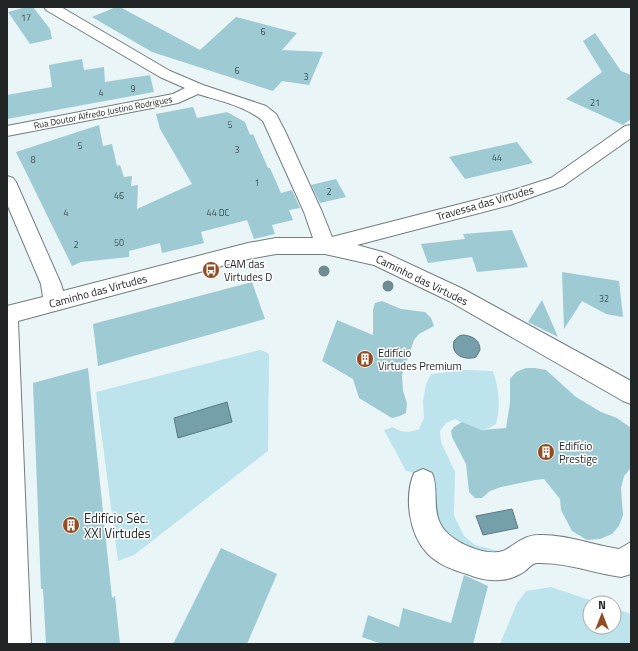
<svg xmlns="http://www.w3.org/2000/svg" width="638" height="651" font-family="'Titillium Web',sans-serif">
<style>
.green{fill:#bde4ed}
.water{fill:#759fa9;stroke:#5c7a82}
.building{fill:#9ecad4}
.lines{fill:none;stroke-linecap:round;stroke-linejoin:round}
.minor-casing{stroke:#737d7f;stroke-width:2}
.minor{fill:#fff;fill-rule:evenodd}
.tree{fill:#6e8b90}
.labels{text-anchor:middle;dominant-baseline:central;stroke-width:3;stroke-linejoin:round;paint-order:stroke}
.number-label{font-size:9px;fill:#404e52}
.far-street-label{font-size:9px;fill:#212526;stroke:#fff}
.street-label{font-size:11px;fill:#212526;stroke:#fff}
.poi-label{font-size:11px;fill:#212526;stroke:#fff;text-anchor:start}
.near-poi-label{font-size:13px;fill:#212526;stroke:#fff;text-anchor:start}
</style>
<rect width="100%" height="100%" fill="#eaf5f7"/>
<g class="green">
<path d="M260,350L268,353L269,355L268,451L134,555L118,561L96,392Z"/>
<path d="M465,370L493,371C499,390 501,404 496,424C480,435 471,428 455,419L446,423L440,431L441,442L455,472L454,516L464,536L475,545L506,553V557L469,550L436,528L432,476L406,471L384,430L393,427C402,433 409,433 419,429L424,418L423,401L426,384L431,374Z"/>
<path d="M551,587L599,603H590V627H614V608L631,614V644H500L517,603L526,591Z"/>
</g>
<g class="water">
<path d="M463,335C473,336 480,340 480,350L476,357C465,361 450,355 454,341L459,336Z"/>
<path d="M227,402L232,422L178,438L174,418Z"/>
<path d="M512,509L518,528L483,535L476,516Z"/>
</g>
<g class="building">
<path d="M26,7H33L50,29L52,39L30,44L8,12Z"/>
<path d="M116,7H120L200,50L236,17L297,33L282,50L323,52L309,85L282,81L273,91L152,52L92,17Z"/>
<path d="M595,33L621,71L631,75V119L623,125L566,99L602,72L583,41Z"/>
<path d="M82,59L84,70L104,67L105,82L150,75L154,92L7,119V95L52,87L49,65Z"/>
<path d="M193,107L197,118L227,112L245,122L250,135L253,134L268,168H270L281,193L292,190L300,208L289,210L293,220L272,225L275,234L254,239L247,220L201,232L204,243L162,253L160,243L129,251V257L81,262L72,266L16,152L99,125L103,146L112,144L117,166L120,165L124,177L132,176L131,186L138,185L137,209L192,184L160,129L156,114Z"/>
<path d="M517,142L533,163L465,179L449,157Z"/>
<path d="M336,179L346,197L320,203L311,185Z"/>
<path d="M512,230L528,267L477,272L472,257L428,263L421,244L465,239L463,234Z"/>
<path d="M562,272L619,281L623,317L606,314L582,301L564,329Z"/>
<path d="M252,282L265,319L98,366L93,324Z"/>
<path d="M542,300L558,337L528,322Z"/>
<path d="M382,301L401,309L425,312L431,318L434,326L419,334L414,340L402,375L403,391L407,403L406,413L400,416L392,418L359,398L353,379L322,361L337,320L373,335V310L375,303Z"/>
<path d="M88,368L112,598L115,596L120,644H46L43,589H41L33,383Z"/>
<path d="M526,368H535L546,370L576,397L601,412L617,418L631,428V468L624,476L621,488L623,515L619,526L612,534L600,539L587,540L572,531L561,510L560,499L544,479L535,480L501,487L490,491L482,498H475L469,492L466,464L452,437L451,431L454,427L462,422L481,430L506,428L510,403V379L516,372Z"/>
<path d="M221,548L277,574L247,644H173Z"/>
<path d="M464,575L488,586L473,644H382L362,637L368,615L399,627L403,608L451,623Z"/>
</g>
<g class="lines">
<g class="minor-casing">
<g id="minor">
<path d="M44,7H61L170,71L203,85L266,106L276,114L285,131L322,212L332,237L507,192L551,178L625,126L631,125V138L563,186L510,205L357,245L386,253L463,289L631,381V404L623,401L449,301L374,265L325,254H276L248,259L18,321L31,644H7V306L43,297L41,284L7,204V176L13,178L16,182L61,284L63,291L248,243L276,238H313L304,212L263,121C245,106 220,101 198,94L178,103L7,136V126L173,94L185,88L160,77L46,10Z"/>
<path d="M423,469L432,473C439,489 432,507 440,523C448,541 484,557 503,551C506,550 510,547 513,545C520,540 529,535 538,535C566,534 592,545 619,549L631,542V574L621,577C593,573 566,562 537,563C532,563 529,568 525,571C518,576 508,580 499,580C488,581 477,578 467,574C453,570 437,564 427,553C409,534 404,497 414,473Z"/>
</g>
</g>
<use href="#minor" class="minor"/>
</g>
<g class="tree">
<circle cx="324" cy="271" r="5.5"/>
<circle cx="388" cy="286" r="5.5"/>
</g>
<defs>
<g id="bus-disc" transform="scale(0.9)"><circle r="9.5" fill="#924d23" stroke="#fff"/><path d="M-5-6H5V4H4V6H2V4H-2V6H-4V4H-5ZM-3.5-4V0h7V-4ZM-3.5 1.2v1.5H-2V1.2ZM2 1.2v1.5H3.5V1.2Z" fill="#fff"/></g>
<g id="building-disc" transform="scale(0.9)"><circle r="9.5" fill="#924d23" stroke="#fff"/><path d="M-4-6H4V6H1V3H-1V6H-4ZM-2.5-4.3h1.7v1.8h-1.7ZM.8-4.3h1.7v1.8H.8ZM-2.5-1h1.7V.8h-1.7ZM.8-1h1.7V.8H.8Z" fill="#fff"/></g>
</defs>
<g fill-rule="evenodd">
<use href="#bus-disc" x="211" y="270"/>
<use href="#building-disc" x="365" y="359"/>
<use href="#building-disc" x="546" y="452"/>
<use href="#building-disc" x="71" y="525"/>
</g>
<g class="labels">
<g class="number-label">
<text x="26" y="17">17</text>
<text x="263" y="31">6</text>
<text x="237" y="70">6</text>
<text x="306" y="76">3</text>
<text x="133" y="88">9</text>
<text x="101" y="92">4</text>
<text x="595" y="102">21</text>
<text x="230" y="124">5</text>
<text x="80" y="145">5</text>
<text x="237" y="149">3</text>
<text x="497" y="157">44</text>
<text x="33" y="159">8</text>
<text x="257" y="182">1</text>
<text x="329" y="191">2</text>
<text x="119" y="195">46</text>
<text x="66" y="212">4</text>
<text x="218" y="212">44 DC</text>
<text x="119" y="242">50</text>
<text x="76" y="244">2</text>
<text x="604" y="298">32</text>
</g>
<g class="far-street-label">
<text transform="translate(103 112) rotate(-11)">Rua Doutor Alfredo Justino Rodrigues</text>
</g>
<g class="street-label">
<text transform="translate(485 203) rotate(-16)">Travessa das Virtudes</text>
<text transform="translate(422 280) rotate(26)">Caminho das Virtudes</text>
<text transform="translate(98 291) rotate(-15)">Caminho das Virtudes</text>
</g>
<g class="poi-label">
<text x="224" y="264">CAM das<tspan x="224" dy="13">Virtudes D</tspan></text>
<text x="378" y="353">Edifício<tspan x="378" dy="13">Virtudes Premium</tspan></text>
<text x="559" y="446">Edifício<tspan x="559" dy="13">Prestige</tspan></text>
</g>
<g class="near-poi-label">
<text x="84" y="518">Edifício Séc.<tspan x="84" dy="15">XXI Virtudes</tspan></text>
</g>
</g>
<rect width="638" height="651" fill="none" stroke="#212526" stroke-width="16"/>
<g transform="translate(602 615)"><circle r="19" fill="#ffffff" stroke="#a6a8a8"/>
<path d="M0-3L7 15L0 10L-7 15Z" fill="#924d23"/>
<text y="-6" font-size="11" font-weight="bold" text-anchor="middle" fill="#212526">N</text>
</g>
</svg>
